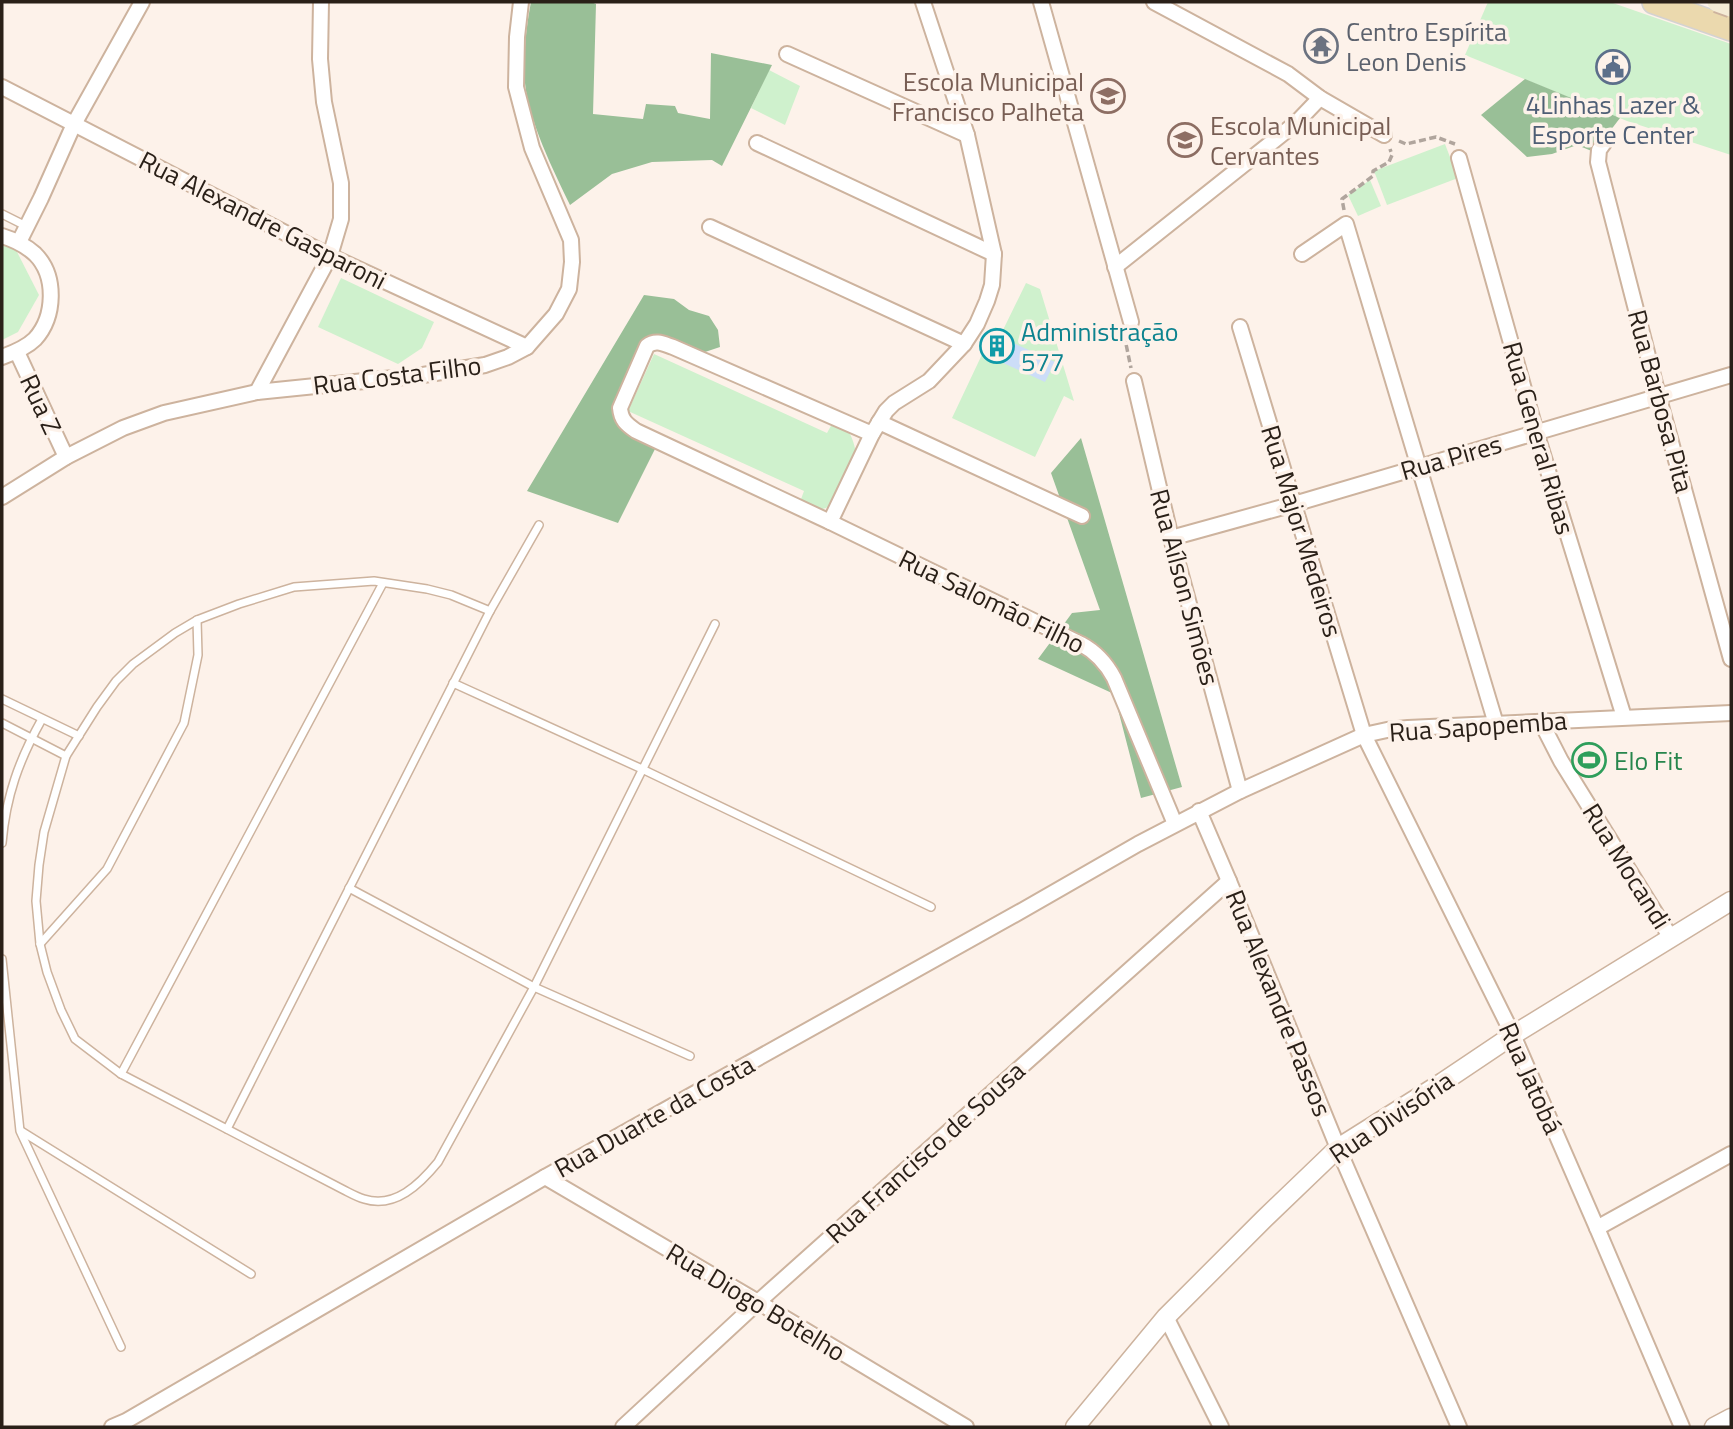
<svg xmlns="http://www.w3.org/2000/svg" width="1733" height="1429" font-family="'Titillium Web',sans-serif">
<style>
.green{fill:#cff1cd}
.forest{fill:#99bf97}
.water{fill:#ccddf8}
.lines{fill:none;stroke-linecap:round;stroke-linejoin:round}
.service-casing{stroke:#cdb39e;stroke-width:10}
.minor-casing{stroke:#cdb39e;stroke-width:18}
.tertiary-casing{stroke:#cdb39e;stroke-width:21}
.primary-casing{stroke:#d4d2d1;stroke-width:26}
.path{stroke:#b0a59d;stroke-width:3.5;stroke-dasharray:7 3.5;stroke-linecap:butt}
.service{stroke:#fff;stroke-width:7}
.minor{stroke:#fff;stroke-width:14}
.tertiary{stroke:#fff;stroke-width:18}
.primary{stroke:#ebd9ae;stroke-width:23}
.secondary-bridge-casing{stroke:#cdb39e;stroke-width:23;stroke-linecap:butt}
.secondary-bridge{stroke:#f5ecd6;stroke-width:19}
.labels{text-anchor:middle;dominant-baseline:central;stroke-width:7;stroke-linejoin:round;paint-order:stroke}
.worship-label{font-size:26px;fill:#5b616d;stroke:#fdf2ea;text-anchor:start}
.education-label{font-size:26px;fill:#785e54;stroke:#fdf2ea;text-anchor:end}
.service-label{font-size:26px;fill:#4e5e75;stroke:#fdf2ea}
.street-label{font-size:26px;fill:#2a2018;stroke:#fdf2ea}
.culture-label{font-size:26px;fill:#0d838f;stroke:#fdf2ea;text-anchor:start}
.leisure-label{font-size:26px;fill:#27864d;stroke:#fdf2ea;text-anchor:start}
</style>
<rect width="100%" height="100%" fill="#fdf2ea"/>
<g class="green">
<path d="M1488,2H1610L1731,44V155L1627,121L1465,55Z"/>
<path d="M769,70L800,86L785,125L751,108Z"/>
<path d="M1445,144L1458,178L1387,205L1374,171Z"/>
<path d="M1370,180L1381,206L1358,216L1348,195Z"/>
<path d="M2,244L15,248L39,295L18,332L2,340Z"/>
<path d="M341,278L434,322L422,348L398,364L318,327Z"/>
<path d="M1026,283L1040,289L1074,401L1064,396L1035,457L952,418L995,327L1003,330Z"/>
<path d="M654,354L827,433L832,424L849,432C853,440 857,450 855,459C852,469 834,504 826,508C816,512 809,506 800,502L804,491L628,411Z"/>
</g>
<g class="forest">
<path d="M531,2H591L596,4L593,114L643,119L646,104L675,106L678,113L710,119L711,53L772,65L722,166L712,160L652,162L612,174L570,205C554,172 528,119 525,83C523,56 526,28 531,2Z"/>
<path d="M1525,79L1620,118L1594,152L1577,145L1552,154L1527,157L1481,115Z"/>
<path d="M644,295L674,299L689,310L709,316L718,330L720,347L699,354L656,335L620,408L641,433L659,441L618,523L527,491Z"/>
<path d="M1081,438L1182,787L1141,798L1114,694L1038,659L1072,613L1100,610L1051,473Z"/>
</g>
<path class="water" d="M1011,342L1055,362L1045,382L1001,362Z"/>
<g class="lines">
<g class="service-casing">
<g id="service">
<path d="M2,214L26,226"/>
<path d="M490,611L451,595L427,589L374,581L294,587L239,604L197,620L175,633L133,664L116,681L97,707L66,756L44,832L39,865L36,901L40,944L47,972L61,1010L75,1039L121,1074L344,1190C350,1193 357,1197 364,1199C395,1209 420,1184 438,1162L534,987L715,624"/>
<path d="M453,683L642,769L931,907"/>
<path d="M2,699L79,736"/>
<path d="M2,723L66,756"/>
<path d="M2,843C6,796 19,760 42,719"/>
<path d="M349,888L534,987L690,1056"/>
<path d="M40,944L107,869L184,723L198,655L197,620"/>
<path d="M2,959L20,1131L121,1347"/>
<path d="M121,1074L383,583"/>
<path d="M227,1129L490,611L539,525"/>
<path d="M21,1131L251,1274"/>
</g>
</g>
<g class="minor-casing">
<g id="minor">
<path d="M923,2L967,135L994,254L992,285L987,301L977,324L964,344L929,381L894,403L886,411L872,434L830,522L1081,644C1096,652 1106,663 1114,678L1175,824"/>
<path d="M1041,2L1131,322"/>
<path d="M1154,2L1288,74L1320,98L1384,135"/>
<path d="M787,54L967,135"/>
<path d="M2,87L330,256L527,347"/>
<path d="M757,143L994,254"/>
<path d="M1604,143L1599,150L1598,162L1658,395L1731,659"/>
<path d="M1459,158L1536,432L1624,717"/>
<path d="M710,227L964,344"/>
<path d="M2,236C15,240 25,245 35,254C57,276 55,317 35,339C26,348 13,353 2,357"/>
<path d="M19,242L41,198L74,124L142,2"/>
<path d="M1302,254L1346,224L1496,724"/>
<path d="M1115,267L1296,123L1320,98"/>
<path d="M1240,327L1364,735L1513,1035L1597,1228L1682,1427"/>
<path d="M17,352L66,457"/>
<path d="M1134,381L1171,538L1240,791"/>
<path d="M257,392L330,256L341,219V183L324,102L320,59L321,2"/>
<path d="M879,422L1082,516"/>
<path d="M2,497L66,457L123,428L164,413L257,392L423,375L485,365L508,357L527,347L556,314L569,289L572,262L571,240L532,148L516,87L517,37L521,2"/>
<path d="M830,522L636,431C626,424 621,420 620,408L647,346C656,339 664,344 673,347L872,434"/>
<path d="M1171,538L1294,504L1731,375"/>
<path d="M1541,722L1561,761L1671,938"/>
<path d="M1199,811L1229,881L1338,1148L1459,1427"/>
<path d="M545,1177L758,1302L966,1427"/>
<path d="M1597,1228L1731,1154"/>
<path d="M1166,1317L1221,1427"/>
<path d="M112,1427L126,1421L545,1177L1023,910L1138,844L1240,791L1364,735L1387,730L1408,728L1731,713"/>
<path d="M623,1427L758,1302L1229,881"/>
</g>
</g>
<g class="tertiary-casing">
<g id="tertiary">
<path d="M1075,1427L1166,1317L1264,1219L1338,1148L1443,1082L1513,1035L1731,901"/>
<path d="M1714,1427L1731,1418"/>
</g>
</g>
<g class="primary-casing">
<path id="primary" d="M1654,2L1731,29"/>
</g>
<g class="path">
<path d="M1399,141L1406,144L1436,137L1455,144"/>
<path d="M1344,210L1342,199L1373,176V171L1389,162L1392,155L1390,149"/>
<path d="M1129,335L1126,344L1131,368"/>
</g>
<use href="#service" class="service"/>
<use href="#minor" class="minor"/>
<use href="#tertiary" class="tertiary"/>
<use href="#primary" class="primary"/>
<g class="secondary-bridge-casing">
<path id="secondary-bridge" d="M1717,2L1731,7"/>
</g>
<use href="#secondary-bridge" class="secondary-bridge"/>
</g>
<defs>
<g id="temple-ring" transform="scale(1.75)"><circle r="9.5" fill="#fdf2ea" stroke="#6b7280" stroke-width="1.5"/><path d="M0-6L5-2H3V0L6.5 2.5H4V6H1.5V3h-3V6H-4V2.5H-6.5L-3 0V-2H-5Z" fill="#6b7280"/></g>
<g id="civic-ring" transform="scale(1.75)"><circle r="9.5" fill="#fdf2ea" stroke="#5c6f8a" stroke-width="1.5"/><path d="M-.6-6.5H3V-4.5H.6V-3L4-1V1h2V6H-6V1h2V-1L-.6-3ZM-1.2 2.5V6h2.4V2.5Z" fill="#5c6f8a"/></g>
<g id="school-ring" transform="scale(1.75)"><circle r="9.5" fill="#fdf2ea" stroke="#8d6e63" stroke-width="1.5"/><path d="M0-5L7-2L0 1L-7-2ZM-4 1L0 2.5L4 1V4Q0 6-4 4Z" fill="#8d6e63"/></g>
<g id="building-ring" transform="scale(1.75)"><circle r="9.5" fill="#fdf2ea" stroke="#0f9aa8" stroke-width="1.5"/><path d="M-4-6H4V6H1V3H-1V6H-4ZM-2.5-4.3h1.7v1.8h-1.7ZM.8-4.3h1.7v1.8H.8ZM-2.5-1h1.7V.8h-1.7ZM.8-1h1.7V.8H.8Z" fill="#0f9aa8"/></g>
<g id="stadium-ring" transform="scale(1.75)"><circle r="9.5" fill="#fdf2ea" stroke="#2e9e5b" stroke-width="1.5"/><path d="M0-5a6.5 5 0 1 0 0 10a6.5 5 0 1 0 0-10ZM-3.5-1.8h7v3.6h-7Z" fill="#2e9e5b"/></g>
</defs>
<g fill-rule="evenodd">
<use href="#temple-ring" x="1321" y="46"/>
<use href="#civic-ring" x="1613" y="67"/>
<use href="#school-ring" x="1108" y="96"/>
<use href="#school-ring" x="1185" y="140"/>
<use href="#building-ring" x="997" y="346"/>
<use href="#stadium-ring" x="1589" y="760"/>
</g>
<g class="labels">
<g class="worship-label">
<text x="1346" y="31">Centro Espírita<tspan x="1346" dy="30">Leon Denis</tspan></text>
</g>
<g class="education-label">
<text x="1084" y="81">Escola Municipal<tspan x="1084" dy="30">Francisco Palheta</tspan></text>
<text x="1210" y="125" text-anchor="start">Escola Municipal<tspan x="1210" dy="30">Cervantes</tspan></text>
</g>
<g class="service-label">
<text x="1613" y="104">4Linhas Lazer &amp;<tspan x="1613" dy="30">Esporte Center</tspan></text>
</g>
<g class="street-label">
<text transform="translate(263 220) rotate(27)">Rua Alexandre Gasparoni</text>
<text transform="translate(397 375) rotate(-7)">Rua Costa Filho</text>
<text transform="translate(1661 401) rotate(75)">Rua Barbosa Pita</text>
<text transform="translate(41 404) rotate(65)">Rua Z</text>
<text transform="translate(1539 438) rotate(74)">Rua General Ribas</text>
<text transform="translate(1451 457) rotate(-16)">Rua Pires</text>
<text transform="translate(1302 531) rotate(73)">Rua Major Medeiros</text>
<text transform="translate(1185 587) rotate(75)">Rua Aílson Simões</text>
<text transform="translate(992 601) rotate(26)">Rua Salomão Filho</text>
<text transform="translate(1478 726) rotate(-4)">Rua Sapopemba</text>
<text transform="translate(1627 866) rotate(58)">Rua Mocandi</text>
<text transform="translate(1279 1003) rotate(68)">Rua Alexandre Passos</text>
<text transform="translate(1531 1078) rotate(66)">Rua Jatobá</text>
<text transform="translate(654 1116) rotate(-29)">Rua Duarte da Costa</text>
<text transform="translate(1391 1117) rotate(-34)">Rua Divisória</text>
<text transform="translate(925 1152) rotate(-42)">Rua Francisco de Sousa</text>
<text transform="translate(756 1302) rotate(31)">Rua Diogo Botelho</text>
</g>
<g class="culture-label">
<text x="1021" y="331">Administração<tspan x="1021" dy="30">577</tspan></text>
</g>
<g class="leisure-label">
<text x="1614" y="760">Elo Fit</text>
</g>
</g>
<rect width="1733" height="1429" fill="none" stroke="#2a2018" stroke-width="7"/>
</svg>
